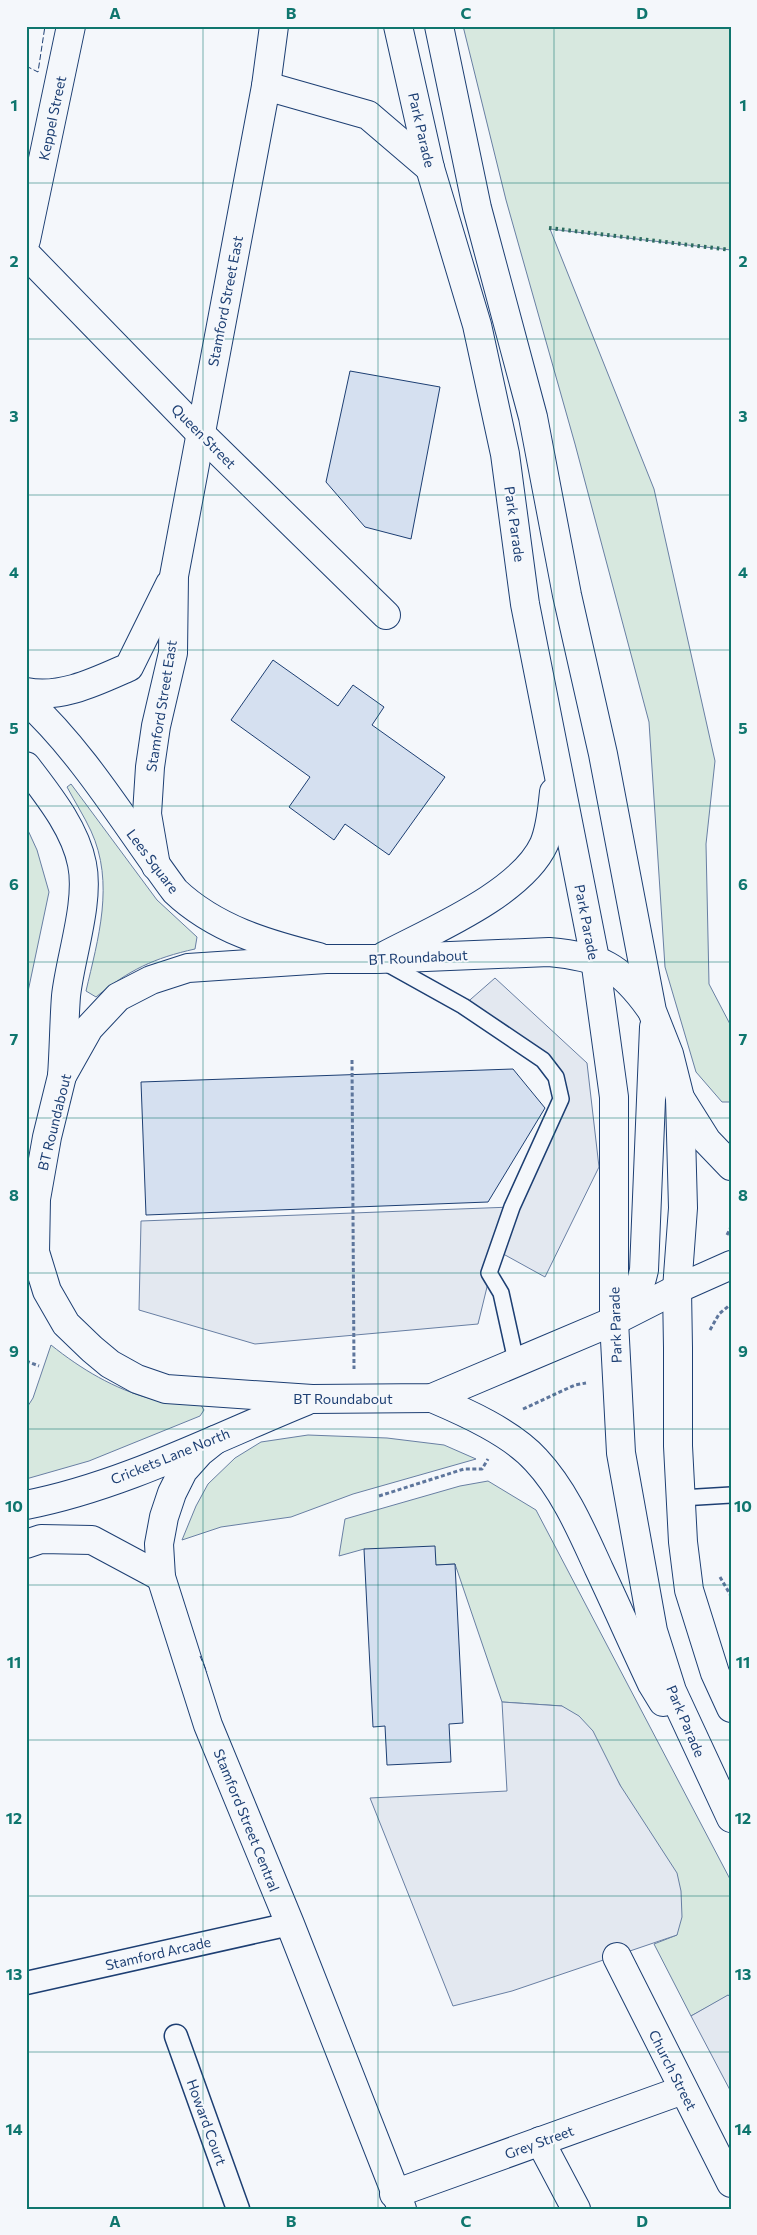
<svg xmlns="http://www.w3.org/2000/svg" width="757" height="2235" font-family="Commissioner,sans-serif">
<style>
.green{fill:#d7e8df;stroke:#687fa3}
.parking{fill:#e3e8f0;stroke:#687fa3}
.building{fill:#d5e0f0;stroke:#1d3f73}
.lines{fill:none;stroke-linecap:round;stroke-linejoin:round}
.service-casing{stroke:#1d3f73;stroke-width:18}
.pedestrian-casing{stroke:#1d3f73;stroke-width:25}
.minor-casing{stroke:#1d3f73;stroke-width:30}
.secondary-casing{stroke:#1d3f73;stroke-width:30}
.trunk-casing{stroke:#1d3f73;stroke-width:30}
.path{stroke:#5e769c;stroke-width:3;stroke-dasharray:4 2.5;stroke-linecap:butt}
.service{stroke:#f4f7fb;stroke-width:15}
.pedestrian{stroke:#f4f7fb;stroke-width:22}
.minor{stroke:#f4f7fb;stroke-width:28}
.secondary{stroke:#f4f7fb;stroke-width:28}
.trunk{stroke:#f4f7fb;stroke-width:28}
.hedge{stroke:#2c6c60;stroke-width:4;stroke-dasharray:2.5 4;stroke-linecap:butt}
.fence{stroke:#1d3f73;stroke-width:1;stroke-dasharray:6 2.5;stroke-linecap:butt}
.grid{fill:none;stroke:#0f766e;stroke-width:1;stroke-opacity:0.55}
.labels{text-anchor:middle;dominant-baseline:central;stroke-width:4;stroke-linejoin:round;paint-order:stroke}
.street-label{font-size:14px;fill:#1d3f73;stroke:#f4f7fb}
.neatline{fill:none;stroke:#0f766e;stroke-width:2}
.grid-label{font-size:16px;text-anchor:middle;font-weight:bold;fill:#0f766e}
</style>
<rect width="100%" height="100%" fill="#f4f7fb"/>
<g class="green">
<path d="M463,26H731V250L550,229L654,489L715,761L706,844L709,984L731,1026V1102H722L696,1072L665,967L649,722L575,444L506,200Z"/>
<path d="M71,784L157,900L197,937L195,949C154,958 129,970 96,997L86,991C98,939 115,883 91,831C84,816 75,802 67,787Z"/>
<path d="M26,826L37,850L49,892L26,1001Z"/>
<path d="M51,1345C81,1369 114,1389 152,1399C168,1403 185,1401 201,1405L204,1410L200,1416L89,1461L26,1479V1409L33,1398Z"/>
<path d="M308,1435L387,1438L444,1445L476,1459L353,1494L291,1517L221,1527L182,1540L196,1506L208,1484L235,1458L261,1442Z"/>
<path d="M488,1481L536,1510L731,1881V1997L728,1996L691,2016L654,1944L677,1935L620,1785L608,1763L562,1706L502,1702L455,1564L436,1565L364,1549L339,1556L345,1519L460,1486Z"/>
</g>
<g class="parking">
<path d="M495,978L587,1063L599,1167L545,1277L496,1250L478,1324L255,1344L139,1310L141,1221L512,1207L561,1099L543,1060L463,1006Z"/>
<path d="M502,1702L562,1706L579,1716L593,1731L620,1785L677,1873L681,1891L682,1917L677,1935L512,1991L453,2006L370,1798L507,1791Z"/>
<path d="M728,1995L731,1997V2092L691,2016Z"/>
</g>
<g class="building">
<path d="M350,371L440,387L411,539L365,527L326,482Z"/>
<path d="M273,660L338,706L353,685L384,707L372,725L445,777L389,855L345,824L334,840L289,807L310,777L231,720Z"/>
<path d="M513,1069L545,1108L488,1202L146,1215L141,1082Z"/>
<path d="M435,1546L436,1565L455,1564L463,1723L449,1724L451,1762L387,1765L385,1726L373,1727L364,1549Z"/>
</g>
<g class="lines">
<g class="service-casing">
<g id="service">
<path d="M384,962L463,1006L543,1060L556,1077L561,1099L512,1207L489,1273L501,1293L516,1361"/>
<path d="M681,1498L731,1495"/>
</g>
</g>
<g class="pedestrian-casing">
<g id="pedestrian">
<path d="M26,1983L290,1924"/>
<path d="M176,2036L238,2209"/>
</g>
</g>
<g class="minor-casing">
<g id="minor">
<path d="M26,240L71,26"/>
<path d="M26,254L200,433L386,615"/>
<path d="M26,692C62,699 97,681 129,667L170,584"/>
<path d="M156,866L147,814L150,767L156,726L173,653L174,576L266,86L274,26"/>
<path d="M215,1440L200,1452L183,1471L172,1493L164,1517L159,1544L161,1577L208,1725L290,1924L402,2209"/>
<path d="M26,1544L41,1539L92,1540L161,1577"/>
<path d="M617,1957L731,2183"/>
<path d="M540,2141L576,2209"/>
<path d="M394,2194L683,2090"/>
</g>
</g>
<g class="secondary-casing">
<g id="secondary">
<path d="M26,700C84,753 128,828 175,891C215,929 267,944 319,957"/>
<path d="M26,766C48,795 75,828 82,864C90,902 70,958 66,996C64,1022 64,1049 62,1076"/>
<path d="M680,1098L707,1141L731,1166"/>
<path d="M677,1289L731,1265"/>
</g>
</g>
<g class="trunk-casing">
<g id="trunk">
<path d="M398,26L430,168L477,325L505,454L525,604L595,959L614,1097V1321L621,1453L653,1631L672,1691L731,1818"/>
<path d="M439,26L477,208L533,417L567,595L603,754L652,1011L669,1054L680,1098L683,1208L677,1289L678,1348V1446L683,1542L689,1590L715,1673L731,1708"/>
<path d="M266,86L368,115L430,168"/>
<path d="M384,956C431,931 521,894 544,844C551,827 552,809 554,792"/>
<path d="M650,1008C620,966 601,957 549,952L378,959H326L188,968L151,980L118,997L89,1028L62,1076L47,1137L36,1199L35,1252L47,1291L66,1324L92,1349L110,1364L137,1379L166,1389L312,1399L432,1398L614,1321L677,1289"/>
<path d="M619,1317C634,1305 640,1288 644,1270L654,1027"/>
<path d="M432,1398C465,1412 512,1433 536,1460C565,1491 582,1532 599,1569C617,1607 634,1646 652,1684L663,1702"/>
<path d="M26,1505C123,1486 215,1438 306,1401"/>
</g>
</g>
<g class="path">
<path d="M352,1060L354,1369"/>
<path d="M727,1235L731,1227"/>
<path d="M710,1330L719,1314L731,1304"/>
<path d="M26,1361L39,1366"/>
<path d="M523,1409L575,1385L586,1383"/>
<path d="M379,1496L464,1469H482L488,1459"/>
<path d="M720,1577L731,1596"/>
</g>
<use href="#service" class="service"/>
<use href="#pedestrian" class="pedestrian"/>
<use href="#minor" class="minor"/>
<use href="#secondary" class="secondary"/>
<use href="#trunk" class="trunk"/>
<path class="hedge" d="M549,228L731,250"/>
<g class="fence">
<path d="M26,66L38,72L45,26"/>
<path d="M200,1656L207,1672"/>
</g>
</g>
<path class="grid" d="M203,26V2209M378,26V2209M554,26V2209M26,183H731M26,339H731M26,495H731M26,650H731M26,806H731M26,962H731M26,1118H731M26,1273H731M26,1429H731M26,1585H731M26,1740H731M26,1896H731M26,2052H731"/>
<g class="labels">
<g class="street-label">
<text transform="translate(52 118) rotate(-78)">Keppel Street</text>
<text transform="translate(422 130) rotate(77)">Park Parade</text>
<text transform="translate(225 301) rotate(-79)">Stamford Street East</text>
<text transform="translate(204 436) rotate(45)">Queen Street</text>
<text transform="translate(515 524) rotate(82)">Park Parade</text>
<text transform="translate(161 706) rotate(-81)">Stamford Street East</text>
<text transform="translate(153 861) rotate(53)">Lees Square</text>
<text transform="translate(587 922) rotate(79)">Park Parade</text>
<text transform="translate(418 957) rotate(-3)">BT Roundabout</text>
<text transform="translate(54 1122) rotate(-76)">BT Roundabout</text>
<text transform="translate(615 1325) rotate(-92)">Park Parade</text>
<text x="343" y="1398">BT Roundabout</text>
<text transform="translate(170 1456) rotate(-22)">Crickets Lane North</text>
<text transform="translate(686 1721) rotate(67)">Park Parade</text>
<text transform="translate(247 1820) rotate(68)">Stamford Street Central</text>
<text transform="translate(158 1953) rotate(-13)">Stamford Arcade</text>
<text transform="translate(673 2070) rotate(63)">Church Street</text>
<text transform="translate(207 2122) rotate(70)">Howard Court</text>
<text transform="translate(539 2142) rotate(-20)">Grey Street</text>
</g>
</g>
<rect width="757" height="2235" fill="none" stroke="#f4f7fb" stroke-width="55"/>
<rect x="28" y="28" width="702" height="2180" class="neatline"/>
<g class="grid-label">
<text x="115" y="19">A</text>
<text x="291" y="19">B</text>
<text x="466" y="19">C</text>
<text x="642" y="19">D</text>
<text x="14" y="111">1</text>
<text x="743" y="111">1</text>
<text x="14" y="267">2</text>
<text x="743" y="267">2</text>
<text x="14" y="422">3</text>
<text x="743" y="422">3</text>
<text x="14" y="578">4</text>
<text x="743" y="578">4</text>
<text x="14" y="734">5</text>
<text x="743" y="734">5</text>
<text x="14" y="890">6</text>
<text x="743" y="890">6</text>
<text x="14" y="1045">7</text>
<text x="743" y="1045">7</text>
<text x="14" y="1201">8</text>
<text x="743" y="1201">8</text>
<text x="14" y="1357">9</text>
<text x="743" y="1357">9</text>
<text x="14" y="1512">10</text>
<text x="743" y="1512">10</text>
<text x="14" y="1668">11</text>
<text x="743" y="1668">11</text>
<text x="14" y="1824">12</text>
<text x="743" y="1824">12</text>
<text x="14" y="1980">13</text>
<text x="743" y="1980">13</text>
<text x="14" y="2135">14</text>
<text x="743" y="2135">14</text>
<text x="115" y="2227">A</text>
<text x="291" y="2227">B</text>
<text x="466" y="2227">C</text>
<text x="642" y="2227">D</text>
</g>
</svg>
